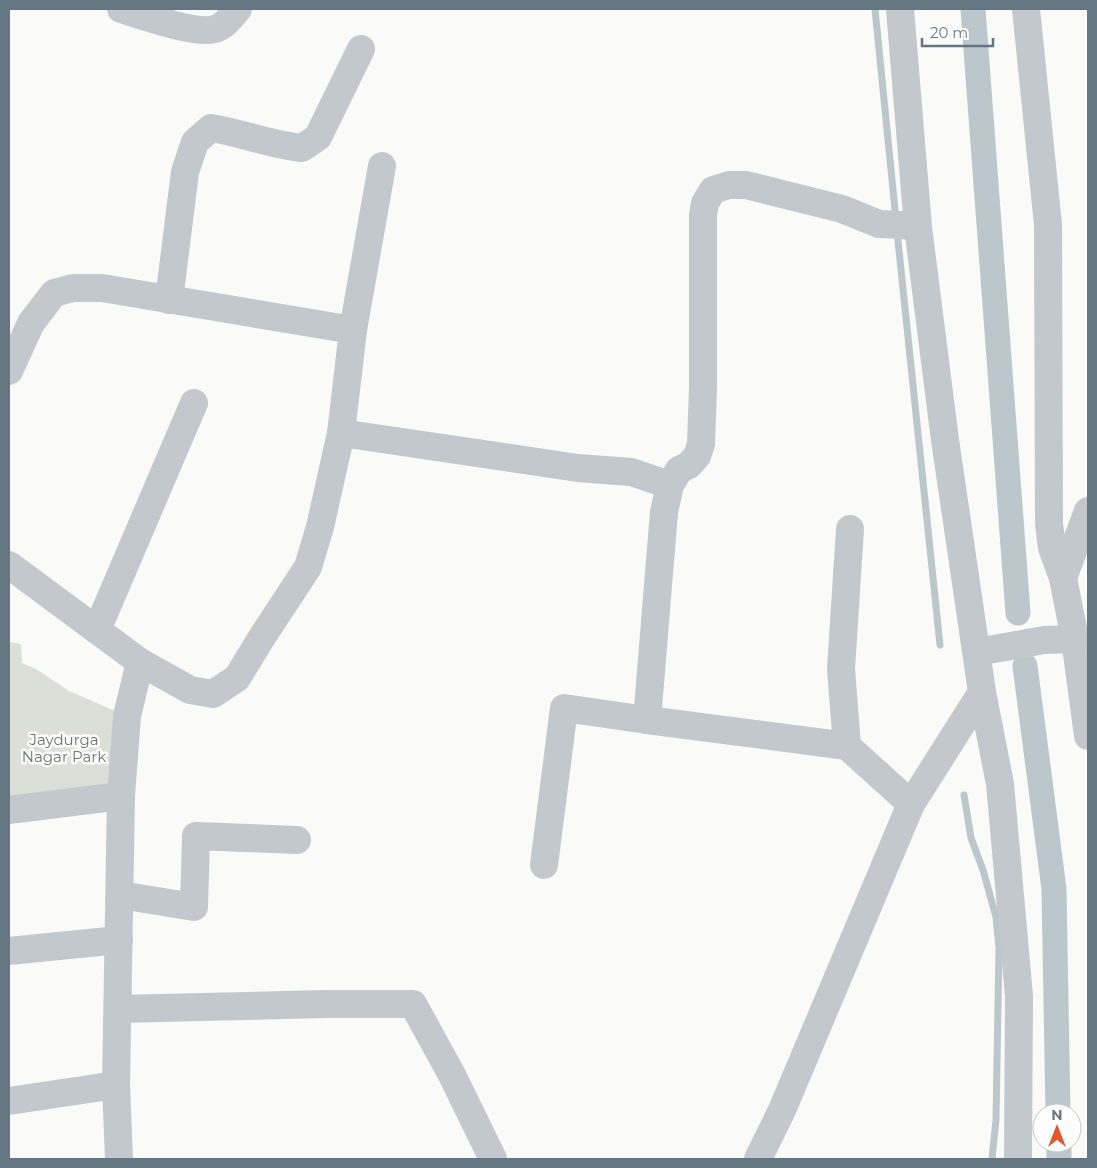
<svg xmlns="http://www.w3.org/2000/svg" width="1097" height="1168" font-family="Montserrat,sans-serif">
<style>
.green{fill:#dadfd7}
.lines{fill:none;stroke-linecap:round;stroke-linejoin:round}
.stream{stroke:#bbc7cb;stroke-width:7}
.canal{stroke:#bbc7cb;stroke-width:25}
.minor{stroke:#c3c8cc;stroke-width:28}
.tertiary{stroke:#c3c8cc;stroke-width:28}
.labels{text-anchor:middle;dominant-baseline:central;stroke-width:5;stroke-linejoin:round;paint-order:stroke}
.park-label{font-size:15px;fill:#687a64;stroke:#fff}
</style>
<rect width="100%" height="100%" fill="#fafaf8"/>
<path class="green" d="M9,642L21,644L22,663L36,669L69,691L127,716L121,796L9,810Z"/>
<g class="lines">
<g class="stream">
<path d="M875,9L896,220"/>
<path d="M897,231L940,645"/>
<path d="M964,795L971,838L983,870L996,917L999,947L996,1120L992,1159"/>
</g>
<g class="canal">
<path d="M973,9L1018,613"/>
<path d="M1025,666L1054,889L1058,1113"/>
<path d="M1059,1143V1159"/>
</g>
<g class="minor">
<path d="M121,9C140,15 197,35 215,29C225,26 231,17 238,9"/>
<path d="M169,300L185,172L195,142L211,128C242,133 271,145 302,148L318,137L361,49"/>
<path d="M9,371L31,323L54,293L73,288H102L353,330"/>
<path d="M341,433L578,468L631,472L670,485"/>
<path d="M9,565L140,662L127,716L121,796L116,1085L119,1159"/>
<path d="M97,630L194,403"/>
<path d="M140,662L190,690L213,694L237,678L262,637L308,567L320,527L341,433L353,330L382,166"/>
<path d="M847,746L841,669L850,529"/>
<path d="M911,804L847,746L647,720L664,512L670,485L679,470L689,465L697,456L701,444L703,388V215L705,203L713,190L729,185H746L842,209L879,224L902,225L918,227"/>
<path d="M9,810L121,796"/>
<path d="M544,865L564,708L647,720"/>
<path d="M120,895L194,907L196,836L297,840"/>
<path d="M9,951L119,940"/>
<path d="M118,1009L326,1004H413L452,1075L493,1159"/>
<path d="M9,1101L116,1085"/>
</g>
<g class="tertiary">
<path d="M900,9L918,227L945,440L982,692L1000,784L1019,996L1018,1159"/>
<path d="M1026,9L1048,225L1049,524L1052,548L1063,578L1075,639L1088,736"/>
<path d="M1063,578L1088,511"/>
<path d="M977,652L1044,640L1075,639"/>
<path d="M758,1159L782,1110L911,804L982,692"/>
</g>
</g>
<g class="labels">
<g class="park-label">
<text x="64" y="739">Jaydurga<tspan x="64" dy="17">Nagar Park</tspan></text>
</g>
</g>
<rect width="1097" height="1168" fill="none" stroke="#657683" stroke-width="20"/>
<g transform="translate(1057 1128)"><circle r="24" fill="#ffffff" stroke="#c1c8cd"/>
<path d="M0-4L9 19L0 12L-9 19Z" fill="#e4572e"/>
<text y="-8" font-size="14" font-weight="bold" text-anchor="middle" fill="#657683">N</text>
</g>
<path d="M922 38v8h71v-8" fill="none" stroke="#657683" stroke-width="2.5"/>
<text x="930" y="38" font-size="15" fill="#657683" stroke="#ffffff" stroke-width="4" paint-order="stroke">20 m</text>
</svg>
